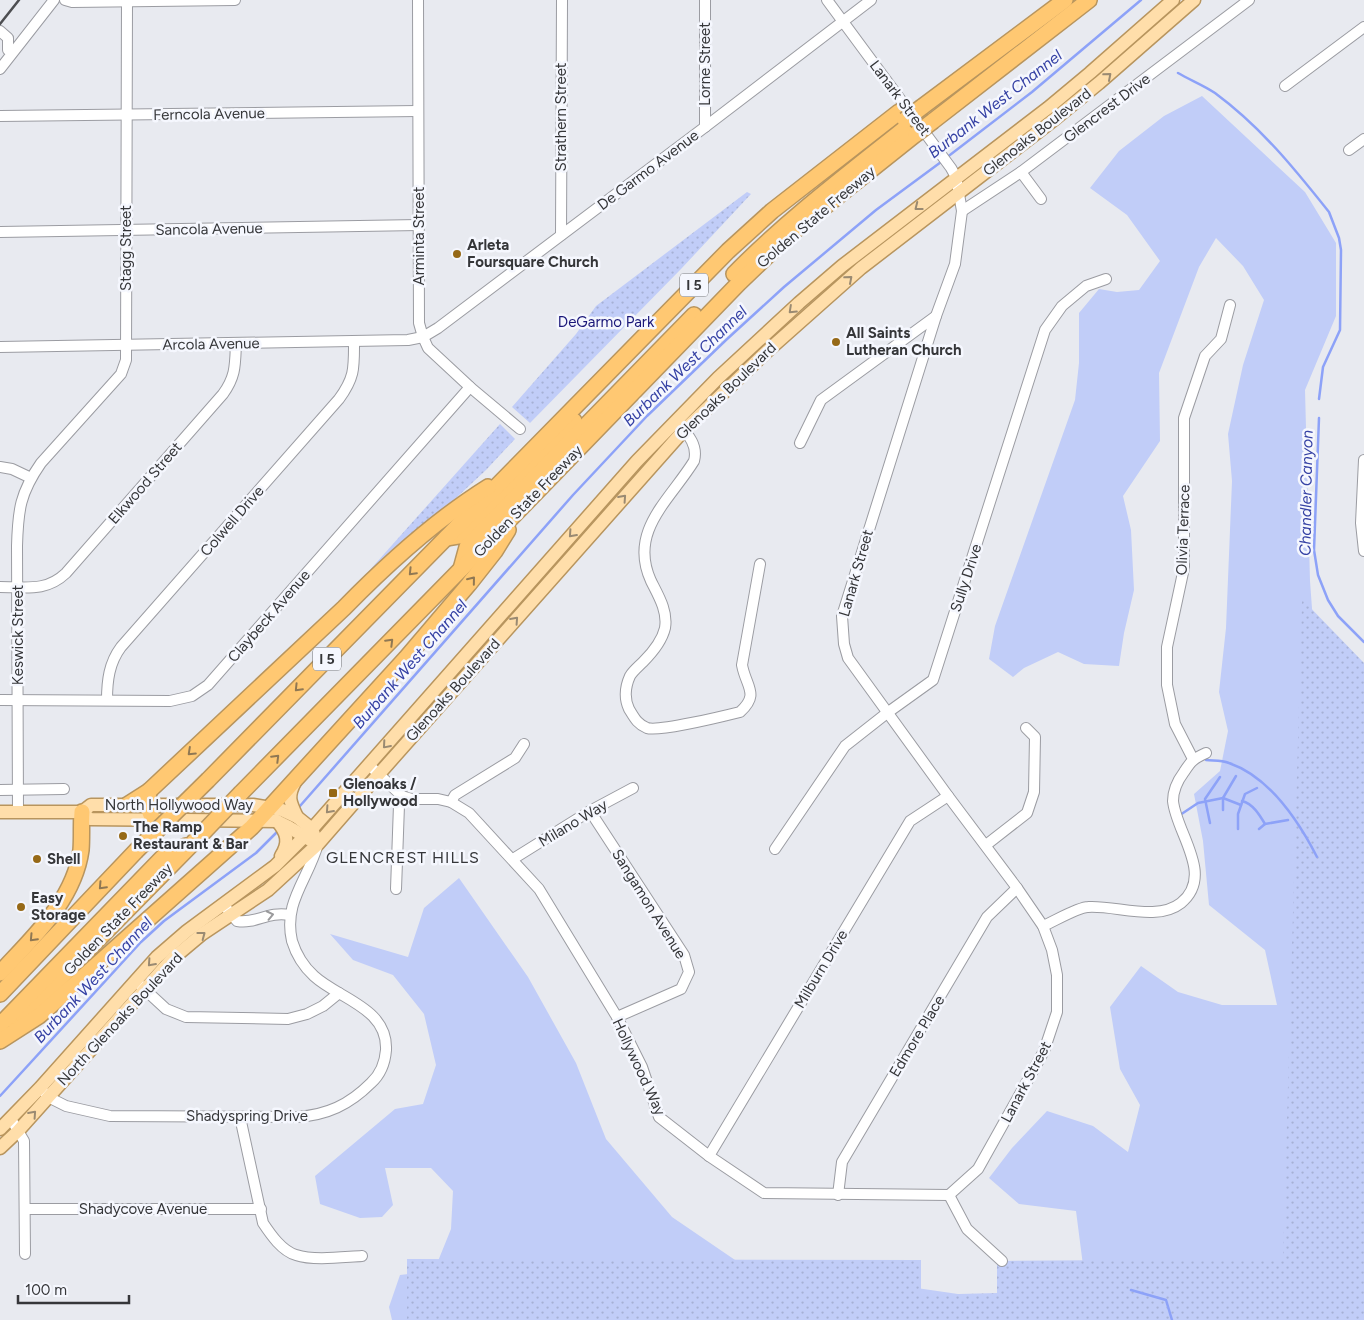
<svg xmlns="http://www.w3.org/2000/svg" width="1364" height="1320" font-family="Figtree,sans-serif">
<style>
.green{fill:#c1cdf8}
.park{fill:url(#park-dots)}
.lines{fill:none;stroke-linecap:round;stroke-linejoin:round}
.stream{stroke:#8da2f8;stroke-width:2.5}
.minor-casing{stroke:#9b9ca2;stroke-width:12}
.major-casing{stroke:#b8955e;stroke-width:15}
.highway-casing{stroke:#b8955e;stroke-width:18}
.minor{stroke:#fff;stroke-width:10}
.major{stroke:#ffdeaa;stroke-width:12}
.highway{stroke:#ffc872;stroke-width:15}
.rail{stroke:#4d4e51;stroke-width:2.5}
.highway-bridge-casing{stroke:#b8955e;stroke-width:18;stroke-linecap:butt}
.highway-bridge{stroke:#ffc872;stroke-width:15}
.oneway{stroke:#9a8a72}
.oneway2{stroke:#907853}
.oneway3{stroke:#9a9a9c}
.poi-dot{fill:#966917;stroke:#f5f7fe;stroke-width:2}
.labels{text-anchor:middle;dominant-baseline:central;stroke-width:5;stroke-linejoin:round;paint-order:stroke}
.shield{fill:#f5f7fe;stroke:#6f7074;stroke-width:1}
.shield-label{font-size:14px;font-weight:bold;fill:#353639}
.street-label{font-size:15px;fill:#353639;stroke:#f5f7fe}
.poi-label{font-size:15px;font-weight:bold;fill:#353639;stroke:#f5f7fe;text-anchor:start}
.park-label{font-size:15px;fill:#1a1779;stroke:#f5f7fe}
.water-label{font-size:16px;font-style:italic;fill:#3541a4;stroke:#f5f7fe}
.neighbourhood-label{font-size:16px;letter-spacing:1px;fill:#353639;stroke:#f5f7fe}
</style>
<defs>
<pattern id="park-dots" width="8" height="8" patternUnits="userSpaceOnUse" patternTransform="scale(1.25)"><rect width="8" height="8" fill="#c1cdf8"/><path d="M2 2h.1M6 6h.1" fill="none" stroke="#a6b1d5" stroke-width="1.8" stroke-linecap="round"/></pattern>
</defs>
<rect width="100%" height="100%" fill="#e8eaf0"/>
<path class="green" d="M1202,96L1305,192L1336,243V316L1305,390L1310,581L1364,1320H392L389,1307L400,1275L434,1271L451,1229L453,1191L431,1168H385L393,1205L382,1217L360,1218L320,1204L315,1176L395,1109L423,1104L436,1065L424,1014L393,975L353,960L330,934L408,957L424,908L459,878L528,977L576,1063L606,1139L672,1217L738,1262L1006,1301L1084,1273L1076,1211L1019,1204L989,1178L1012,1148L1047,1111L1093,1126L1128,1152L1140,1105L1120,1069L1110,1007L1141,966L1178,992L1222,1005H1277L1265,950L1209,905L1203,841L1194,794L1220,771L1228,731L1219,692L1226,628L1232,481L1228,434L1243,365L1264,300L1243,266L1216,238L1199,267L1159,373L1160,441L1123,496L1131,530L1134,590L1124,633L1119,666L1084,664L1058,652L1024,668L1013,677L989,659L995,626L1075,400L1079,363V313L1099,289L1117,292L1139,290L1160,261L1127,215L1090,188L1119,151L1164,116Z"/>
<g class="park">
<path d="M747,192L751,194L681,269L530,423L512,407L576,334L596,306Z"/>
<path d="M500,424L515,439L486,470L441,512L368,572Z"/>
<path d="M1302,599L1364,663V1320H407V1259L921,1260V1295L997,1293V1261L1283,1259Z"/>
</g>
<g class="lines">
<g class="stream">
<path d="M1178,73C1190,80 1203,85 1215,93C1261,127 1294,168 1329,212L1339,238L1341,250L1340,330L1323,367L1319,399"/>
<path d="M946,158L1032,92L1141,0"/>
<path d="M1319,418L1314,550L1318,575L1328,600L1338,616L1364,642"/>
<path d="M1206,760C1213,761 1221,760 1229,763C1270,777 1298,820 1317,857"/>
<path d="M1242,801C1253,804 1259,814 1265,824"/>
<path d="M300,806L573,495L647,416L726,340L784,287L876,210L941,162"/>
<path d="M1223,810V798L1236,776"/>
<path d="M1180,815L1198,803L1223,798L1241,805"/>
<path d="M1210,823L1205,799L1220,777"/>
<path d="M1238,829V814L1245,794L1257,788"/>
<path d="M1259,829L1265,824L1288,820"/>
<path d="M0,1096L141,942L164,921L256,853L278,831"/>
<path d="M1131,1290L1166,1300L1172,1320"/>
</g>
<g class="minor-casing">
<g id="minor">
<path d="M65,0L72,2L235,0"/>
<path d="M418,0L419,323L423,337L428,348L470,387L520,429"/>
<path d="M827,0L951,168L956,177L962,211L955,264L936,316L842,616L844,644L848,658L948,796L1017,888L1043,926L1052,950L1057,975V1012L1044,1051L978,1169L949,1195"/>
<path d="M0,31L8,38V50"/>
<path d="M0,69L54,0"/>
<path d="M1285,86L1364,27"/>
<path d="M0,116L418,111"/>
<path d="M705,127V0"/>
<path d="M1349,150L1364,139"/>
<path d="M1021,172L1041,199"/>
<path d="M962,211L1021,172L1249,0"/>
<path d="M0,232L419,225"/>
<path d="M561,235L562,0"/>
<path d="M0,347L408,340L423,337L438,328L705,127L871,0"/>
<path d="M679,425C689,435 698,446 694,461C670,500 628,531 651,581C658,595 668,611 665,628C662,641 652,653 643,662C638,667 633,671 630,676C625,687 624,698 629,709C634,717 637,724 647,728C658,732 724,716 740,712C760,694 746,687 742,665L760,564"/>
<path d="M800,443L821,400L936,316"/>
<path d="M1364,460L1361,523L1364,551"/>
<path d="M0,467L12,469L31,478"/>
<path d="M0,587C26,587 46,592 66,573L223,394C236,376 235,365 236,343"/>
<path d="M0,700L170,701L192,696L208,685L470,387"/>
<path d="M107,700C107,681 109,663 121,647L339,399C355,377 354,368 354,341"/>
<path d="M1193,759L1175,724L1167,685V647L1184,568V418L1205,356L1221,339L1230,305"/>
<path d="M369,765L402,796L412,799H438L451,802L469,813L539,889L617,1017L642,1067L659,1117L709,1156L764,1193L949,1195L967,1229L1002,1261"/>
<path d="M0,790L64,789"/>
<path d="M451,802L455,795L515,758L524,744"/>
<path d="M590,811L684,955L689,972L681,989L617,1017"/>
<path d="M18,812L17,546C18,510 20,493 41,463L121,374L126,360L127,2"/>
<path d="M986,845L1027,813L1034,792L1035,737L1026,728"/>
<path d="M775,849L845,746L887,713L933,680L1045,330L1062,306L1086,286L1106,279"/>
<path d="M513,859L590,811L633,788"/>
<path d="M396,889L399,805L402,796"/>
<path d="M227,909L237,921C257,924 267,911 290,915"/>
<path d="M1043,926C1053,922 1078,907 1088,907C1116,905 1157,922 1181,903C1215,875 1176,833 1173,801C1173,791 1178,780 1184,772C1191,761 1193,759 1206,753"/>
<path d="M140,985L166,1009L186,1017L288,1019L307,1014L323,1006L339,993"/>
<path d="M44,1092L48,1097L66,1106L110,1116L297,1117C327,1115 349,1105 371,1083C381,1074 385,1063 386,1050C388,1008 339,999 314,976C303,966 296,954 292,941C283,902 308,880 318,844"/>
<path d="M240,1117L263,1223C271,1235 282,1251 296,1255C314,1261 343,1257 362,1256"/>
<path d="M11,1119L24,1141L25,1254"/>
<path d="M709,1156L910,821L948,796"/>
<path d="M838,1195L842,1162L987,917L1017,888"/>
<path d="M25,1209H261"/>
</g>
</g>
<g class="major-casing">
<g id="major">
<path d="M295,782C287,797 290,802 297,817"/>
<path d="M0,812H82L90,819L277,821L287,826L312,841"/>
<path d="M82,812L91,805H253L282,810L297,817L312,829L315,837"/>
<path d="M277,821C287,833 290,842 281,856"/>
<path d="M0,1129L40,1088L157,957L187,931L275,866L312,829L637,461L718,378L799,303L842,266L1048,108L1090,73L1173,0"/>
<path d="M0,1148L18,1131L171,960L202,934L268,890L318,844L379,774L684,430L763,355L861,268L1056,118L1099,83L1194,0"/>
</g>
</g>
<g class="highway-casing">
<g id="highway">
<path d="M922,107L1065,0"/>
<path d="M933,121L1089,0"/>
<path d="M734,274C788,219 849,173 909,125"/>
<path d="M446,538L464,535L574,421"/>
<path d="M461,569L467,547L694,315"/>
<path d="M208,780L728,251L772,211L899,112"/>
<path d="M149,791L147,805L153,820"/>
<path d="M241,793L520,509L739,283L788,236L916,134"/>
<path d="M127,805L149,791L344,608C387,564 437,519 488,487"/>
<path d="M0,973C32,938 74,901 81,850C82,838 81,825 82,812"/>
<path d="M0,994L136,851"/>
<path d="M16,1023L194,842"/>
<path d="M0,1025L164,856L186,846"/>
<path d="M0,1041L39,1016L252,827L406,658L469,584L495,551L508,530"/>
</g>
</g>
<use href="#minor" class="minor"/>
<use href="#major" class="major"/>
<use href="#highway" class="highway"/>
<path class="rail" d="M0,24L19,0"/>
<g class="highway-bridge-casing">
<g id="highway-bridge">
<path d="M905,120L922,107"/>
<path d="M916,134L933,121"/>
<path d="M194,842L241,793"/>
<path d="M136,851L208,780"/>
</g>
</g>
<use href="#highway-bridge" class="highway-bridge"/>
</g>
<defs><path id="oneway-chevron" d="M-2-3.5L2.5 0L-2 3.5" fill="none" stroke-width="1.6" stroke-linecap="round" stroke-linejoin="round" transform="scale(1.25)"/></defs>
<g class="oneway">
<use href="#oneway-chevron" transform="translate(1108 76) rotate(-41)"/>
<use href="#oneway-chevron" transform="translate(918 207) rotate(142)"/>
<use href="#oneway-chevron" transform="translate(849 279) rotate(-41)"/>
<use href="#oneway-chevron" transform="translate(792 310) rotate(137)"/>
<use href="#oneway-chevron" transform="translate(623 498) rotate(-48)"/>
<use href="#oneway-chevron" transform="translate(572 534) rotate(132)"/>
<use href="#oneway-chevron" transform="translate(515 620) rotate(-48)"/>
<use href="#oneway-chevron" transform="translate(386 745) rotate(131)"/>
<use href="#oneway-chevron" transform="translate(329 810) rotate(132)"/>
<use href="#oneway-chevron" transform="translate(202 935) rotate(-37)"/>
<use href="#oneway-chevron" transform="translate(151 963) rotate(132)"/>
<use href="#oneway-chevron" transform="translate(33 1114) rotate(-48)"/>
</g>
<g class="oneway2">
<use href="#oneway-chevron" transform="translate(412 572) rotate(134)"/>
<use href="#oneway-chevron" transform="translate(472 580) rotate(-51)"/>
<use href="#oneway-chevron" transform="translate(390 642) rotate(-45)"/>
<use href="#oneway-chevron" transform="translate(298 688) rotate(134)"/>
<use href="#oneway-chevron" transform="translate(191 752) rotate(137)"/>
<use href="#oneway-chevron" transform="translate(276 758) rotate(-45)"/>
<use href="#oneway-chevron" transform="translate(102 886) rotate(133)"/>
<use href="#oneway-chevron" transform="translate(33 938) rotate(133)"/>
</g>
<use class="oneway3" href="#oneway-chevron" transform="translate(270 915) rotate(-12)"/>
<g class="poi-dot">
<circle cx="457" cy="254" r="5"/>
<circle cx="836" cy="342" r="5"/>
<rect x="328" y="788" width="10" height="10" rx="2.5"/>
<circle cx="123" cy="836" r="5"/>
<circle cx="37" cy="859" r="5"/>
<circle cx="21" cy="907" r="5"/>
</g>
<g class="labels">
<g class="shield">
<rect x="680" y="273.5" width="28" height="23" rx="4"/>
<rect x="313" y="647.5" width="28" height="23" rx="4"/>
</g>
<g class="shield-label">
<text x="694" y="285">I 5</text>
<text x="327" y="659">I 5</text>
</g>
<g class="street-label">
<text transform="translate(705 64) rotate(-90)">Lorne Street</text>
<text transform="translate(900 98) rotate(53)">Lanark Street</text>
<text transform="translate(1107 108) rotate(-37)">Glencrest Drive</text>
<text transform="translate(209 114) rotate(-1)">Ferncola Avenue</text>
<text transform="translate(561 117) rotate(-90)">Strathern Street</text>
<text transform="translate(1037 132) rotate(-38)">Glenoaks Boulevard</text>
<text transform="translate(648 170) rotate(-37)">De Garmo Avenue</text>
<text transform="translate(816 217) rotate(-40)">Golden State Freeway</text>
<text transform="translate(209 229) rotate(-1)">Sancola Avenue</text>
<text transform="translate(419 236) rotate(-90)">Arminta Street</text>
<text transform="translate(126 248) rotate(-90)">Stagg Street</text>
<text transform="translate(211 344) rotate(-1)">Arcola Avenue</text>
<text transform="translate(726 391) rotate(-44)">Glenoaks Boulevard</text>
<text transform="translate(145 483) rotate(-49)">Elkwood Street</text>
<text transform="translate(528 501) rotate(-46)">Golden State Freeway</text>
<text transform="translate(232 521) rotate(-49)">Colwell Drive</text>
<text transform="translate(1183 530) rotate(-88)">Olivia Terrace</text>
<text transform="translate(856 573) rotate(-74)">Lanark Street</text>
<text transform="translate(966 578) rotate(-72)">Sully Drive</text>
<text transform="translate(269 616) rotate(-49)">Claybeck Avenue</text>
<text transform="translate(18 635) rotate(-90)">Keswick Street</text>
<text transform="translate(453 690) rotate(-48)">Glenoaks Boulevard</text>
<text x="179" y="805">North Hollywood Way</text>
<text transform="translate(573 823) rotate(-31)">Milano Way</text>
<text transform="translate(649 904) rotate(58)">Sangamon Avenue</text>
<text transform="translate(118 919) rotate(-46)">Golden State Freeway</text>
<text transform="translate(821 969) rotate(-59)">Milburn Drive</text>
<text transform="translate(120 1019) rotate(-47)">North Glenoaks Boulevard</text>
<text transform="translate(917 1036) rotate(-59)">Edmore Place</text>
<text transform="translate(639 1067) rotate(65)">Hollywood Way</text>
<text transform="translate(1026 1082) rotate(-62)">Lanark Street</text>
<text x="247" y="1116">Shadyspring Drive</text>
<text x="143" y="1209">Shadycove Avenue</text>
</g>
<g class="poi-label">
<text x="467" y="245">Arleta<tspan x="467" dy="17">Foursquare Church</tspan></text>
<text x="846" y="333">All Saints<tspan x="846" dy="17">Lutheran Church</tspan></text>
<text x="343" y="784">Glenoaks /<tspan x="343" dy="17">Hollywood</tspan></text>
<text x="133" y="827">The Ramp<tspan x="133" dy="17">Restaurant &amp; Bar</tspan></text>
<text x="47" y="859">Shell</text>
<text x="31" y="898">Easy<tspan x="31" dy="17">Storage</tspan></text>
</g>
<g class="park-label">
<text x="606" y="322">DeGarmo Park</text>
</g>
<g class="water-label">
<text transform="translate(995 104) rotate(-38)">Burbank West Channel</text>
<text transform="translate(685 366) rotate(-44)">Burbank West Channel</text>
<text transform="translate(1306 493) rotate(-89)">Chandler Canyon</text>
<text transform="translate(410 664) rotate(-49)">Burbank West Channel</text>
<text transform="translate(93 980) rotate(-47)">Burbank West Channel</text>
</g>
<g class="neighbourhood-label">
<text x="403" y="857">GLENCREST HILLS</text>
</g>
</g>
<path d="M18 1295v8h111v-8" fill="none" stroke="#353639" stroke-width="2.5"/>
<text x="25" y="1295" font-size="15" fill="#353639" stroke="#f5f7fe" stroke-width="4" paint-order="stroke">100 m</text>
</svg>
